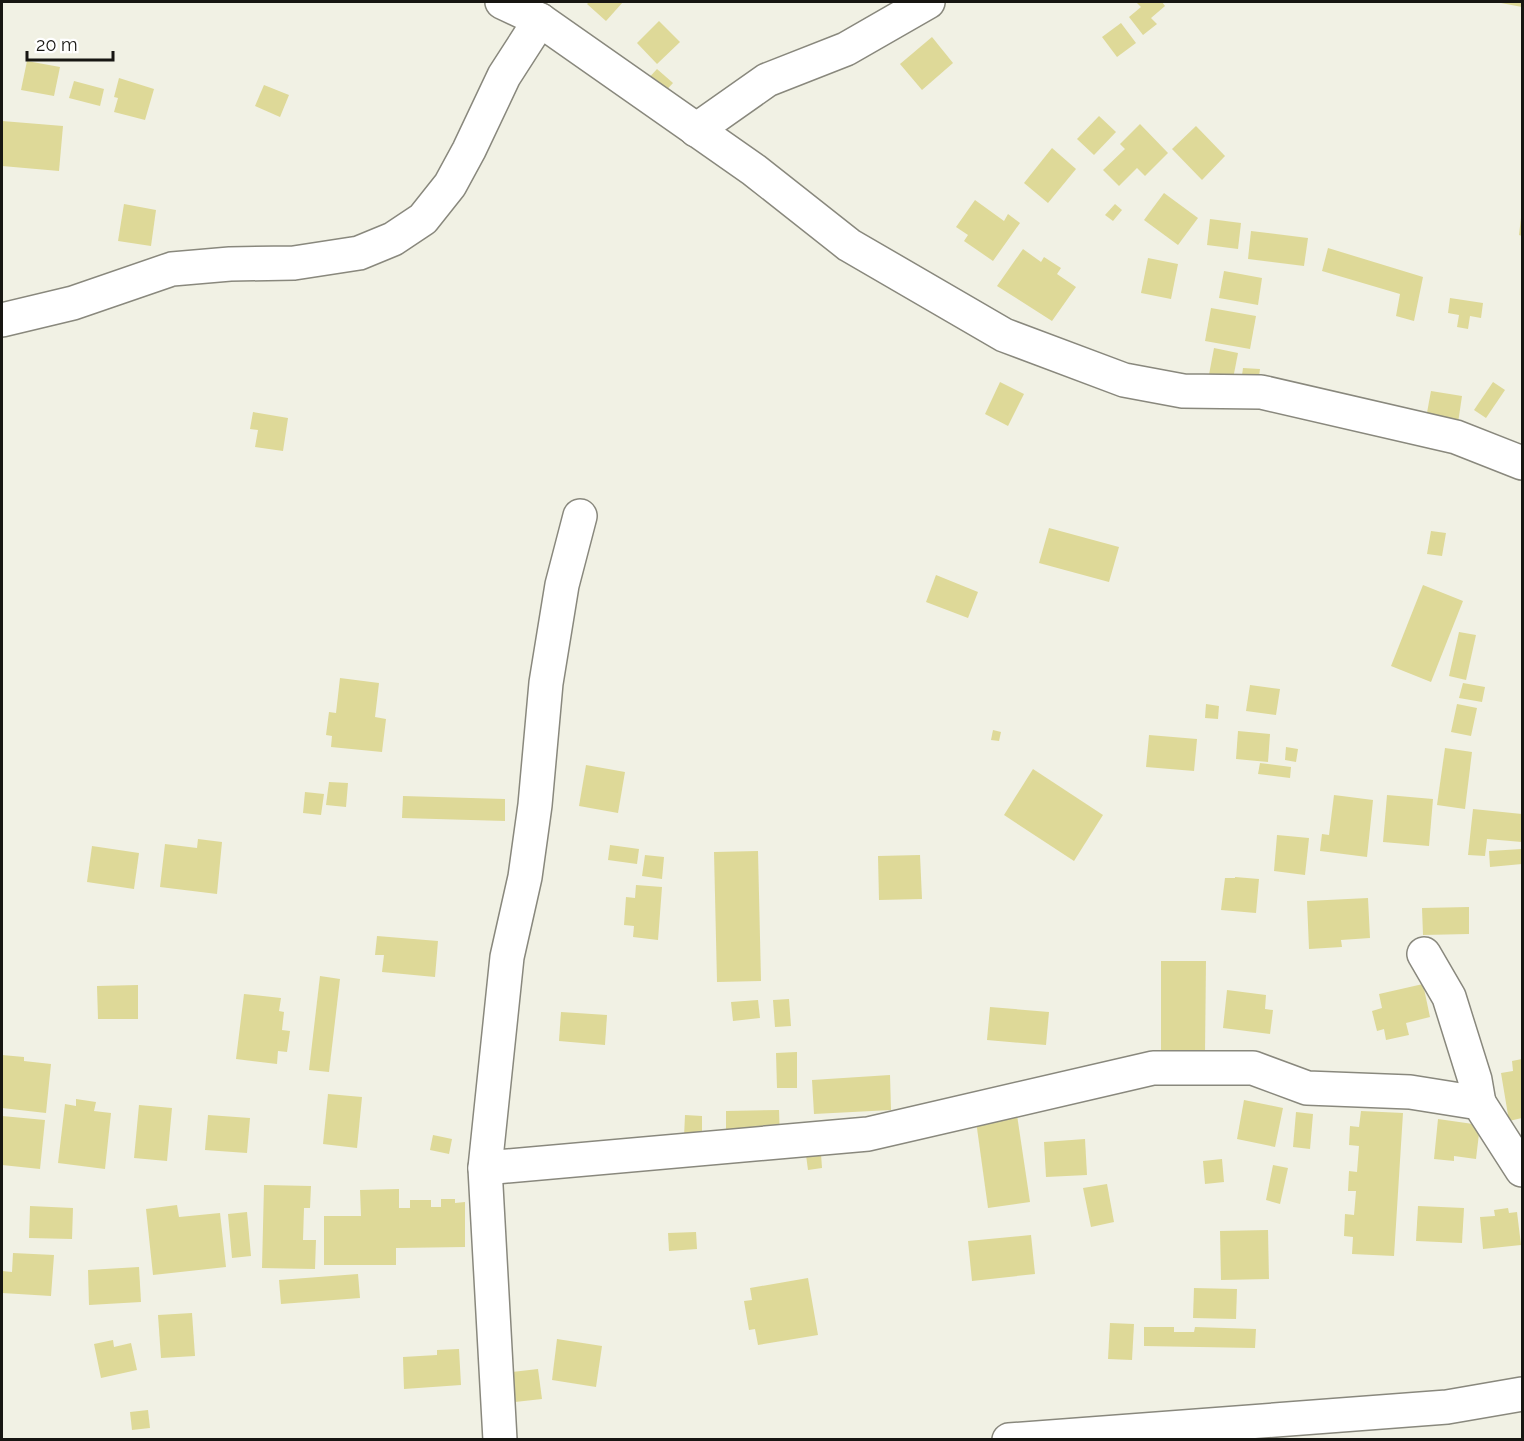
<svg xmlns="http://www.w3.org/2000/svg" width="1524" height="1441" font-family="Raleway,sans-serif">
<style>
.building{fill:#ded998}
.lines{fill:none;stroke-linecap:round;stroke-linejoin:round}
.minor-casing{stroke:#89887d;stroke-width:36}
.major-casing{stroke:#89887d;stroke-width:36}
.minor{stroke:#fff;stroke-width:33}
.major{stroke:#fff;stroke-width:33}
</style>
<rect width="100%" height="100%" fill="#f1f1e4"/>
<g class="building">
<path d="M589,2H623L606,21L587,4Z"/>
<path d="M1136,2H1162L1165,6L1151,18L1157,24L1143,35L1129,17L1141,7Z"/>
<path d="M1501,2H1522V7L1501,3Z"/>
<path d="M659,21L680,42L657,64L637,43Z"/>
<path d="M1121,23L1136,43L1117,57L1102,37Z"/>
<path d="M932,37L953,63L922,90L900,64Z"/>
<path d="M27,61L60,67L54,96L21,90Z"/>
<path d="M657,69L673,83L662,95L646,81Z"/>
<path d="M119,78L154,89L145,120L114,112L118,98L114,97Z"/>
<path d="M74,81L104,89L100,106L69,98Z"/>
<path d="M264,85L289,95L280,117L255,106Z"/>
<path d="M1099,116L1116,132L1094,155L1077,139Z"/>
<path d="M2,121L63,126L59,171L2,166Z"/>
<path d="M1140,124L1168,153L1145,176L1137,168L1119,186L1103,170L1125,149L1120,144Z"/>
<path d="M1196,126L1225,156L1202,180L1172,149Z"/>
<path d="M1052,148L1076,169L1048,203L1024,183Z"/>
<path d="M1164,193L1198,218L1178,245L1144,220Z"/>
<path d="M975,200L1004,221L1008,214L1020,223L993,261L964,241L968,235L956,227Z"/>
<path d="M124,204L156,210L151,246L118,241Z"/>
<path d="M1115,204L1122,210L1113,221L1105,215Z"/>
<path d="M1521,218H1522V236L1519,235Z"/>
<path d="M1210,219L1241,223L1238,249L1207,245Z"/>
<path d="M1251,231L1308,238L1304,266L1248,259Z"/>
<path d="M1328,248L1423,277L1414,321L1396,316L1400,294L1322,271Z"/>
<path d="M1023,249L1041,262L1044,257L1061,268L1057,274L1076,287L1052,321L997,286Z"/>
<path d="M1148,258L1178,264L1171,299L1141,293Z"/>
<path d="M1224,271L1262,278L1258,305L1219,298Z"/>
<path d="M1450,298L1483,303L1481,318L1470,316L1468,329L1457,327L1459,315L1448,313Z"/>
<path d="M1211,308L1256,316L1250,349L1205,341Z"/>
<path d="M1214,348L1238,353L1232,384L1208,380Z"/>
<path d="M1243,368L1260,369L1258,385L1241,383Z"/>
<path d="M1000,382L1024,394L1008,426L985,414Z"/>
<path d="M1493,382L1505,390L1486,418L1474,410Z"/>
<path d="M1431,391L1462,396L1458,423L1426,418Z"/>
<path d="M253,412L288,418L283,451L255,447L258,430L250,429Z"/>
<path d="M1049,528L1119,547L1109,582L1039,563Z"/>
<path d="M1431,531L1446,533L1442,556L1427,554Z"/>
<path d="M936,575L978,592L968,618L926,602Z"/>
<path d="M1423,585L1463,601L1431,682L1391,666Z"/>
<path d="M1459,632L1476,635L1466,680L1449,676Z"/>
<path d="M340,678L379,683L375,717L386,719L382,752L331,747L332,736L326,735L329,712L336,713Z"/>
<path d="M1463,683L1485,687L1482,702L1459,698Z"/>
<path d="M1250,685L1280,689L1276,715L1246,711Z"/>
<path d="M1206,704L1219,706L1218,719L1205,718Z"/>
<path d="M1457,704L1477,708L1471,736L1451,732Z"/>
<path d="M993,730L1001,732L999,741L991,740Z"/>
<path d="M1238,731L1270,734L1268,762L1236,759Z"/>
<path d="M1149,735L1197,739L1194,771L1146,767Z"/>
<path d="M1286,747L1298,749L1296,762L1285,760Z"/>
<path d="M1445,748L1472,752L1465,809L1437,805Z"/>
<path d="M1260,763L1291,767L1290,778L1258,774Z"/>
<path d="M586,765L625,772L618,813L579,806Z"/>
<path d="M1033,769L1103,815L1074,861L1004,815Z"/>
<path d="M329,782L348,783L346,807L326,805Z"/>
<path d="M305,792L324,794L321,815L303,813Z"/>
<path d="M1334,795L1373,800L1367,857L1320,851L1322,834L1329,835Z"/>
<path d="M1387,795L1433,799L1429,846L1383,842Z"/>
<path d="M403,796L505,799V821L402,818Z"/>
<path d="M1473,809L1522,814V842L1487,839L1485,856L1468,855Z"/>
<path d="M1277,835L1309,838L1305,875L1274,871Z"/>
<path d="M198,839L222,842L217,894L160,887L165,844L197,848Z"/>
<path d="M610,845L639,849L637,864L608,860Z"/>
<path d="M92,846L139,853L134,889L87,882Z"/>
<path d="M1522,849V864L1490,867L1489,851Z"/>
<path d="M758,851L761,981L717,982L714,852Z"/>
<path d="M645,855L664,857L662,879L642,876Z"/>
<path d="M920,855L922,899L879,900L878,856Z"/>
<path d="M1235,877L1259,879L1256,913L1221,910L1225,878H1235Z"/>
<path d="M636,885L662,887L658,940L633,937L634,926L624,925L626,897L635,898Z"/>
<path d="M1368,898L1370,938L1341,940L1342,947L1309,949L1307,901Z"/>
<path d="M1469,907V934L1423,935L1422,908Z"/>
<path d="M377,936L438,941L435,977L382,972L384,955H375Z"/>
<path d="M1161,961H1206L1205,1053L1161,1052Z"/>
<path d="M320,976L340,979L329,1072L309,1070Z"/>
<path d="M1423,984L1430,1017L1406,1023L1409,1035L1386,1040L1384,1029L1377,1031L1372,1011L1382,1008L1379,994Z"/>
<path d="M138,985V1019H98L97,986Z"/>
<path d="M1227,990L1266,995L1265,1009L1273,1010L1270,1034L1223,1028Z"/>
<path d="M244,994L281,998L279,1011L284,1012L282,1030L290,1031L287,1052L278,1051L277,1064L236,1059Z"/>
<path d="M789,999L791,1026L775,1027L773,1000Z"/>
<path d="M758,1000L760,1018L733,1021L731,1002Z"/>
<path d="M990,1007L1049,1012L1046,1045L987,1040Z"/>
<path d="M561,1012L607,1015L605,1045L559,1041Z"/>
<path d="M797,1052V1088H777L776,1053Z"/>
<path d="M2,1055L24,1057V1061L51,1064L46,1113L2,1108Z"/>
<path d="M1522,1059V1118L1509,1121L1501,1073L1513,1071L1512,1061Z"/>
<path d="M890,1075L891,1110L814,1114L812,1080Z"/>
<path d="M328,1094L362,1097L357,1148L323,1144Z"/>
<path d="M76,1099L96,1102L94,1111L111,1113L105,1169L58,1163L65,1104L76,1106Z"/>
<path d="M1244,1100L1283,1108L1275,1147L1237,1139Z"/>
<path d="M139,1105L172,1108L167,1161L134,1158Z"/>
<path d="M779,1110L780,1140L726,1142V1111Z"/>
<path d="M1361,1111L1403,1113L1394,1256L1352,1254L1353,1237L1344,1236L1345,1214L1354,1215L1356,1191H1348L1349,1171L1357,1172L1359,1146L1349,1145L1350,1126L1359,1127Z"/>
<path d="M1296,1112L1313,1114L1310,1149L1293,1147Z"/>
<path d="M208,1115L250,1118L247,1153L205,1150Z"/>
<path d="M685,1115L702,1116V1138L684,1137Z"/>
<path d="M1017,1115L1030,1202L988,1208L976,1121Z"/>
<path d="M2,1116L45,1120L40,1169L2,1165Z"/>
<path d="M1438,1119L1480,1125L1476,1159L1454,1156V1161L1434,1159Z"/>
<path d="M433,1135L452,1139L449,1154L430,1150Z"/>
<path d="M1085,1139L1087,1175L1046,1177L1044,1142Z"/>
<path d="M821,1154L822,1168L808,1170L806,1155Z"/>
<path d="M1222,1159L1224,1182L1205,1184L1203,1161Z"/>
<path d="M1273,1165L1288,1168L1280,1204L1266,1200Z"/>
<path d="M1107,1184L1114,1222L1091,1227L1083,1188Z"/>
<path d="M264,1185L311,1186L310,1208H304L303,1240H316L315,1269L262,1268Z"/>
<path d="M399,1189V1208H410V1200H431V1207H441V1199H455V1203L465,1202V1247L396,1248V1265H324V1216H361L360,1190Z"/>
<path d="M177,1205L179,1217L220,1213L226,1267L153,1275L146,1209Z"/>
<path d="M30,1206L73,1208L72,1239L29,1238Z"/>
<path d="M1418,1206L1464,1208L1462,1243L1416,1241Z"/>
<path d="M1508,1208L1509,1213L1517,1212L1521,1245L1483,1249L1480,1217L1495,1216L1494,1210Z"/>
<path d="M247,1212L251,1256L232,1258L228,1214Z"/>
<path d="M1268,1230L1269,1279L1221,1280L1220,1231Z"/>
<path d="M696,1232L697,1249L669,1251L668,1233Z"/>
<path d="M1031,1235L1035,1274L972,1281L968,1241Z"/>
<path d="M13,1253L54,1255L51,1296L2,1293V1271L12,1272Z"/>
<path d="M139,1267L141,1302L89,1305L88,1270Z"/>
<path d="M358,1274L360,1298L281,1304L279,1280Z"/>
<path d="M808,1278L818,1335L758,1345L755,1329L749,1330L744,1301L752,1300L750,1288Z"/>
<path d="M1194,1288L1237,1289L1236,1319L1193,1318Z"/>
<path d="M192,1313L195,1356L161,1358L158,1315Z"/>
<path d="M1110,1323L1134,1324L1132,1360L1108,1359Z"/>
<path d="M1144,1327H1174V1332H1194L1195,1327L1256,1329L1255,1348L1144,1346Z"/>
<path d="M557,1339L602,1346L596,1387L552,1380Z"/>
<path d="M113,1340L114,1347L131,1343L137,1370L101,1378L94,1344Z"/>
<path d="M459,1349L461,1385L404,1389L403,1357L437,1355V1350Z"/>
<path d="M538,1369L542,1399L515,1402L512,1372Z"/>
<path d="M148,1410L150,1428L132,1430L130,1412Z"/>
</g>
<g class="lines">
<g class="minor-casing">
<g id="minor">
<path d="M502,2L540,20L754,170L849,245L1004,335L1124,380L1183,391L1261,392L1456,437L1522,463"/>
<path d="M696,130L767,80L846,49L928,2"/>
<path d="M2,320L73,303L172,269L230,264L294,263L359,253L393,239L423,219L450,185L469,150L504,76L540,20"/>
<path d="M1424,954L1449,997L1475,1080L1479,1103"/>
<path d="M485,1168L868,1134L1153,1068H1253L1307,1088L1410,1092L1479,1103L1522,1170"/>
<path d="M500,1440L485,1168L507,957L525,877L535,805L546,683L562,585L580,516"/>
</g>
</g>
<g class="major-casing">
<path id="major" d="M1009,1440L1447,1407L1522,1394"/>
</g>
<use href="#minor" class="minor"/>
<use href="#major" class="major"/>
</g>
<rect width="1524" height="1441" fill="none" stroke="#171612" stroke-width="6"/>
<path d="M27 51v9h86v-9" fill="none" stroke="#171612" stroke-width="3"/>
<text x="36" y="51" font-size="18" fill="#171612" stroke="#ffffff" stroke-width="4.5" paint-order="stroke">20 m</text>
</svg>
